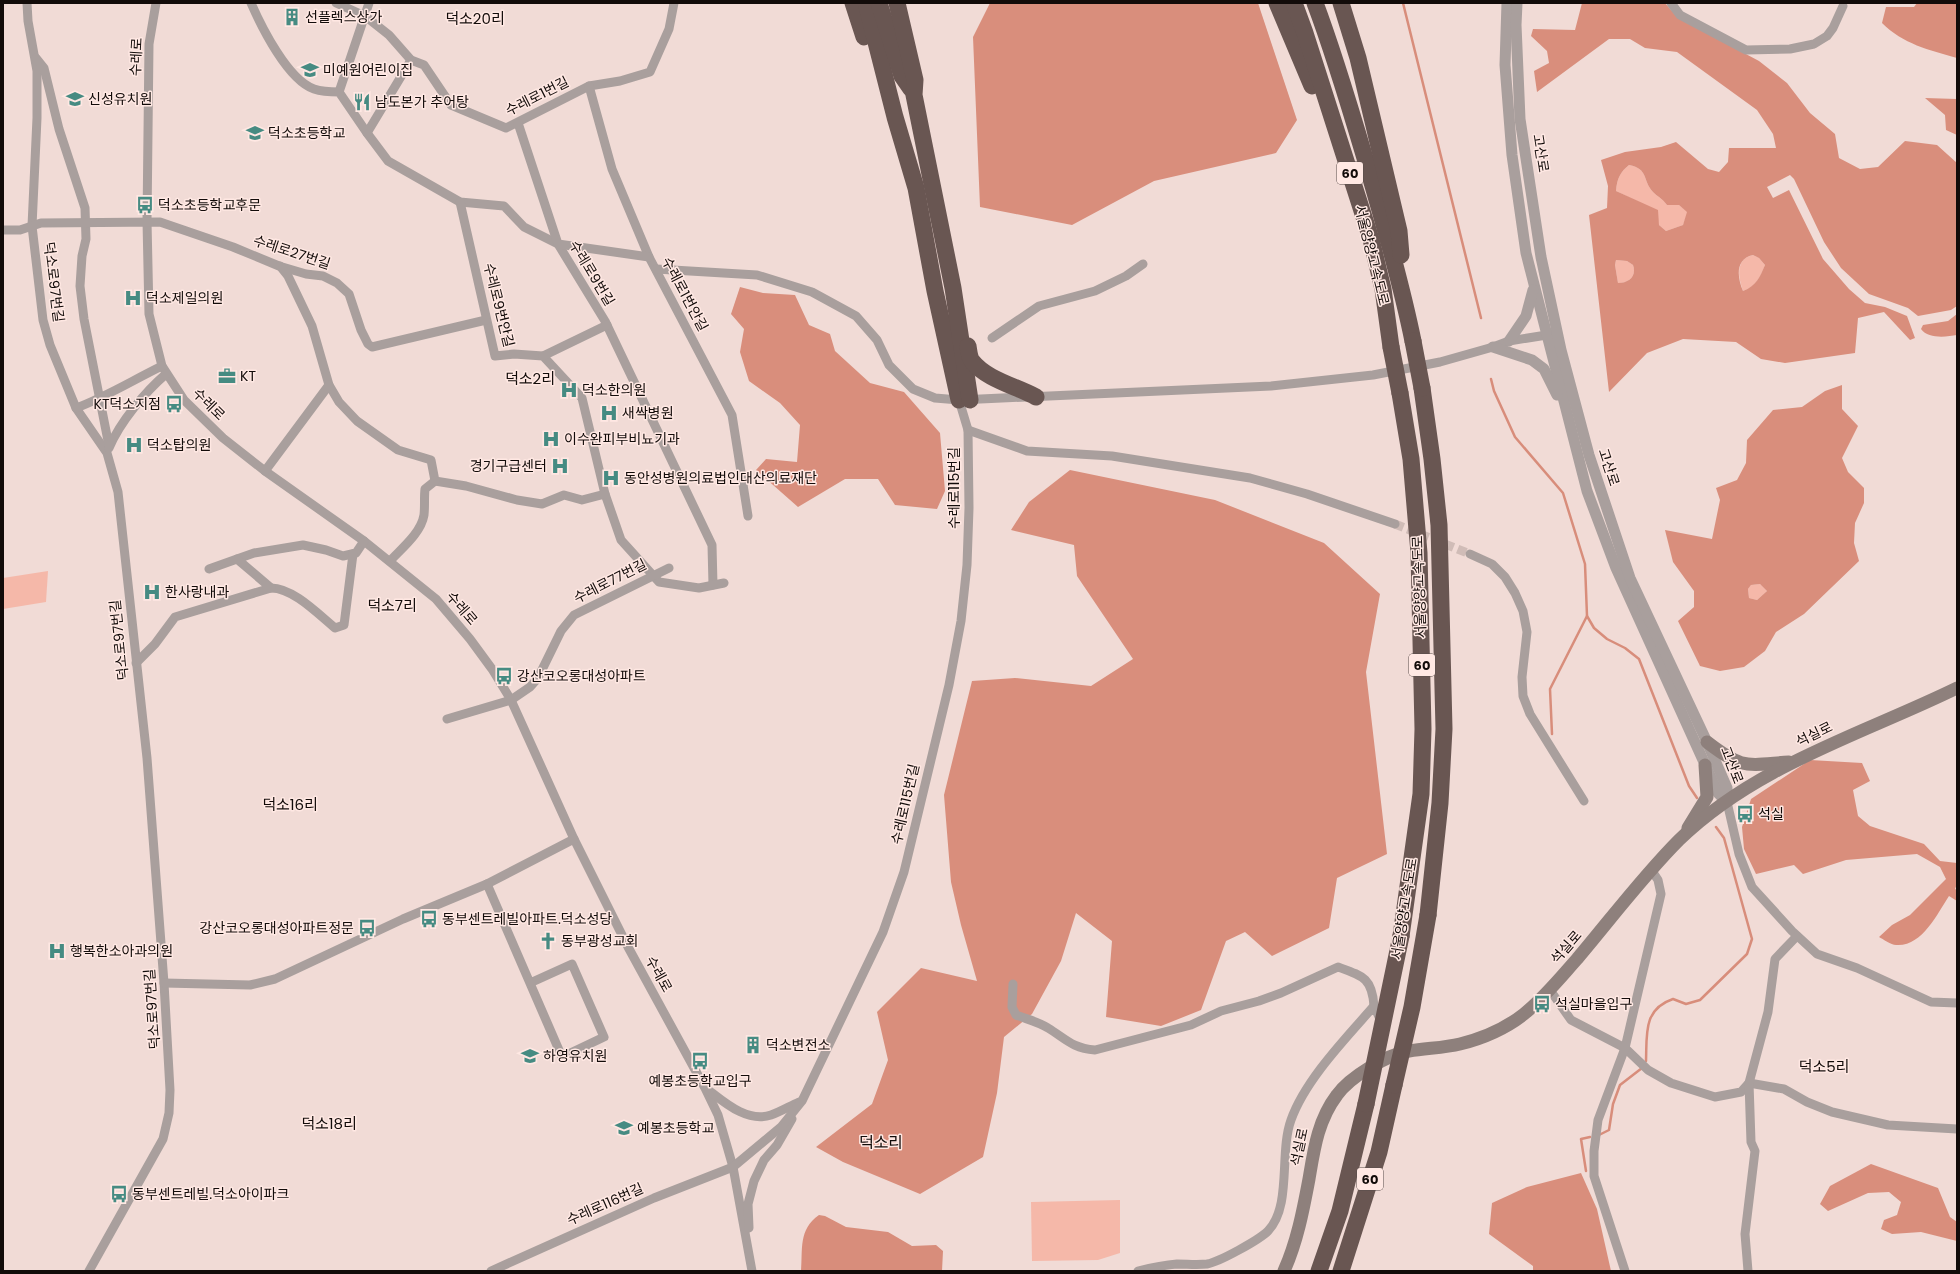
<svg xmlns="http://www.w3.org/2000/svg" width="1960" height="1274" font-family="Poppins,'Noto Sans KR',sans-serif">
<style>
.green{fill:#f5b8a9}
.forest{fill:#d98e7c;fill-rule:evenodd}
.water{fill:#d88d7b}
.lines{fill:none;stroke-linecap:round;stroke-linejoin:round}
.stream{stroke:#d88d7b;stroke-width:2.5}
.minor-tunnel{stroke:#d0bcb7;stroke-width:9;stroke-dasharray:9 4.5;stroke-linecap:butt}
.minor{stroke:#a99f9d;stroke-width:9}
.tertiary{stroke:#a99f9d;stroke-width:11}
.secondary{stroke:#8e807c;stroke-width:13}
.motorway{stroke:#695652;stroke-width:17}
.motorway-bridge{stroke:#695652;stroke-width:17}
.labels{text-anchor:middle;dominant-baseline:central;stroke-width:3;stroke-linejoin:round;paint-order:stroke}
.shield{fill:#ffe8e3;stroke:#594d4a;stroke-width:1}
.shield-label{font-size:13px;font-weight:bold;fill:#120b09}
.poi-label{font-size:14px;fill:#120b09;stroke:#ffe8e3;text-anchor:start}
.street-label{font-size:14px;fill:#120b09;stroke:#ffe8e3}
.neighbourhood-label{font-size:15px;fill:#120b09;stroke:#ffe8e3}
.quarter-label{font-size:16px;fill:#120b09;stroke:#ffe8e3}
</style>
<rect width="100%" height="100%" fill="#f1dbd6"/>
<g class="green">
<path d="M1629,165C1649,169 1642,180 1653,192C1658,197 1662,198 1667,205H1679L1688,212L1683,225L1666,231L1659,225L1657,216L1641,203L1616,191C1617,179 1620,172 1629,165Z"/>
<path d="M1753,255L1759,258L1765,265C1760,278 1756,286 1743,291C1738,277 1735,259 1753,255Z"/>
<path d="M1616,260L1627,261L1633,265C1637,276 1629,283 1618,283L1615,265Z"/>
<path d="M48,571L46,602L3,609V578Z"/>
<path d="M1760,584L1767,591L1757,600L1749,598L1748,589L1751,585Z"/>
<path d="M1120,1200V1253L1098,1260L1032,1261L1031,1202Z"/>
</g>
<g class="forest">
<path d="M990,3H1258L1297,120L1276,153L1154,181L1072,225L980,207L973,37Z"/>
<path d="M1582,3H1665L1678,18L1759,61L1787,83L1810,113L1835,134L1839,158L1860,169L1878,167L1905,141L1937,145L1957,163V306L1951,310L1918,316L1908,308L1869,294L1841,268L1824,242L1794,179L1790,175L1767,187L1773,198L1789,190L1823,259L1849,289L1865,303L1885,307L1907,316L1915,338L1910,340L1884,312L1858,318L1855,353L1785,363L1761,359L1736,342L1683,339L1647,353L1609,392L1589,215L1607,208L1608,186L1601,160L1625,152L1661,147L1676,142L1708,169L1719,172L1728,162L1729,148H1776L1773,134L1757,110L1677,52L1645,48L1630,39H1609L1537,92L1534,71L1549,63L1547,51L1531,36L1533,29L1575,30ZM1629,165C1649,169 1642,180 1653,192C1658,197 1662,198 1667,205H1679L1687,212L1683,225L1666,231L1659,225L1658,210L1616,191C1617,179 1620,172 1629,165ZM1753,255L1759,258L1765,265C1760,277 1756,286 1743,291C1737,277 1735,259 1753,255ZM1616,260L1627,261L1633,265C1637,276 1629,283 1618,283L1615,265Z"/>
<path d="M1917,3H1957V58C1929,50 1903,44 1882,23L1886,7H1914Z"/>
<path d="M1925,98L1957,99V135L1946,130L1945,115Z"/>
<path d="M740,287L763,293L795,295L809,325L830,334L835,351L870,383L904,392L940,433L945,491L937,509L895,505L878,479H845L798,507L756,470L766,459L797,462L800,425L780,403L749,381L740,352L744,329L731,314Z"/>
<path d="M1957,314V335C1946,337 1928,339 1921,329L1923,325L1948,321Z"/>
<path d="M1842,385V409L1858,426L1842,458L1848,472L1864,488V503L1855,523L1854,543L1859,561L1804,614L1776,632L1765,651L1744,667L1720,671L1700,666L1678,621L1694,607V591L1673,562L1665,530L1712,539L1720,500L1716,488L1737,480L1746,463L1747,440L1773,410L1802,407L1825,391ZM1760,584L1767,591L1757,600L1749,598L1748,589L1751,585Z"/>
<path d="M1070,470L1215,500L1324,543L1380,594L1366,672L1387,854L1337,878L1329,928L1272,956L1245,932L1226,941L1201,1010L1161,1026L1106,1017L1112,941L1076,913L1061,961L1032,1014L1004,1037L997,1093L983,1157L920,1194L843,1162L816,1147L872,1104L888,1060L877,1012L921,968L977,981L961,925L951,882L944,795L972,681L1015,678L1091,686L1133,659L1077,576L1074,545L1011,530L1029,502Z"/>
<path d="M1810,760L1862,763L1870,781L1853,790L1858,816L1870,826L1924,844L1940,861L1957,863V884L1955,889L1957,890V901L1949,896C1937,914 1922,947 1896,945C1891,945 1883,939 1879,937L1892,925L1910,915L1946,879L1940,867L1917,854L1846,860L1803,874L1794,865L1756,874L1744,849L1742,827L1751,799Z"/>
<path d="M1871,1164L1938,1188L1950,1217L1957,1222V1241L1921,1232L1892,1234L1881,1229L1884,1220L1897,1215L1901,1202L1889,1192L1868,1193L1828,1211L1820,1204L1830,1186Z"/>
<path d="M1581,1173L1597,1209L1611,1271H1533V1266L1489,1234L1492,1203L1527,1187Z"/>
</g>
<path class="water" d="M819,1215L825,1216L846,1227L888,1232L912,1246L936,1245L943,1251L942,1271H801C803,1249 798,1230 819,1215Z"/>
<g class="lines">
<g class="stream">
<path d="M1403,3L1481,318"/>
<path d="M1491,379L1494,391L1515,437L1563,493L1585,564L1587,616L1594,628L1607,639L1625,648L1639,659L1689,786L1697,798"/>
<path d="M1552,734L1550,689L1587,616"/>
<path d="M1646,1061C1647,1034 1643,1009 1673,999L1686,1004L1700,1000L1747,954L1752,939L1724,838L1716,827"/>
<path d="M1599,1135L1609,1130L1613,1104L1620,1085L1642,1068"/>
<path d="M1586,1171L1581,1139L1590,1137"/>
</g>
<path class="minor-tunnel" d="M1395,524L1470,554"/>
<g class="minor">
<path d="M27,3L28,21L37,71V118L32,226L43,320L50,345L76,408L107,453L118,492L147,758L164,983L170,1090L169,1113L163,1139L89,1271"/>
<path d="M156,3L149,44L147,221L149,314L162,366L184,400L223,438L265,471L364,541L436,599L470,639L492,669L511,700L574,839L628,947L705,1088L718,1115L733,1167L752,1271"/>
<path d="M251,3C262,28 288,80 314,89C323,92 331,92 339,92L367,133L388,161L460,202L504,206L524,227L558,244L605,321L712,545L713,585"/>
<path d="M336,3L365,16L389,35L411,60L424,65L451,105L506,128L589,86L620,81L650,72L669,29L674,3"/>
<path d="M1671,3L1680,15L1746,50L1790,49L1814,44L1827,36L1833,28L1843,6"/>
<path d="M36,58L44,68L59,129L85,208L86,239L82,256L80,286L84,319L109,446"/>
<path d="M589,86L612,169L649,257L732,415L748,516"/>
<path d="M339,92L369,3"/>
<path d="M518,123L558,244L649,257"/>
<path d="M367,133L411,60"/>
<path d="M460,202L495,356L514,354L543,356L582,398L605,494L621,540L659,582L699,588L724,583"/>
<path d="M3,230H20L41,223L160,222L233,247L279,266L306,274L323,276L337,283L349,294L361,330L368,344L372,347L486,320"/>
<path d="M280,266L288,276L312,326L329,385L339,402L357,421L398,450L431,460L435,481L466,486L517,500L542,504L564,495L582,500L605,494"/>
<path d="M656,269L757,275L812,292L856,316L877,340L889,365L913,389L935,398L959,400L1271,386L1373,375L1440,362L1493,347L1509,341L1553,334"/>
<path d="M992,338L1039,306L1095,291L1126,276L1143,264"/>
<path d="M543,356L607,325"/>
<path d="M76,408C106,397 133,380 162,366"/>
<path d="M968,430L1027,451L1112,456L1250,478L1307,494L1395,524"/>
<path d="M109,448C120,422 145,392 166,374"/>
<path d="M265,471L329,385"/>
<path d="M1470,554L1492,564L1505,577L1515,593L1523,611L1527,632L1522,677L1523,696L1530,714L1584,801"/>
<path d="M237,559L254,553L303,545L326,550L343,556L356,553L364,541"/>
<path d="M390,561C402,548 421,533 424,515C425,506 424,497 425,489L435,481"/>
<path d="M271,588C293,588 318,614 335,628L344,625L353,554"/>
<path d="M136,663L155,644L175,617L271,588L237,559L209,569"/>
<path d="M447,719L511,700L530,687L538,678L561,631L574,615L669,568"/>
<path d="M1727,802L1739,854L1752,887L1792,931L1817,954L1857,968L1931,1002L1957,1003"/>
<path d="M487,884L562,1057L604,1037L572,964L530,983"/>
<path d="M164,983L250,985L275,979L403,919L487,884L574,839"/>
<path d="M1013,984L1012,1007L1016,1015C1026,1019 1039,1022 1048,1028C1066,1039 1072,1048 1095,1050L1191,1025L1221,1011L1259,1001L1281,993L1338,967C1363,976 1372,978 1374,1006"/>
<path d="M1550,990L1571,1020L1625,1048L1648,1070L1671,1083L1715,1097L1741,1092L1749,1083L1784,1089L1807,1102L1832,1112L1888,1125L1957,1129"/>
<path d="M707,1089C724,1102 747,1123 771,1115C780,1112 790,1106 799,1102"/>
<path d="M749,1228L748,1204L754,1181L764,1160L777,1145L792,1119"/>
<path d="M491,1271L654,1198L733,1167L781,1127L802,1101L883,932L904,872L949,685L961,621L967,565L969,508L968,430L959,400"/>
<path d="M1138,1271C1150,1268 1164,1265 1177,1264C1187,1264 1197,1265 1207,1264C1219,1262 1259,1240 1268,1231C1292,1206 1279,1153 1291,1120C1305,1080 1346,1038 1374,1006L1381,1021"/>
<path d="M1625,1271L1594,1176V1151L1598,1120L1625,1048L1661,894L1658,880L1652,871"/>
<path d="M1748,1271L1745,1234L1755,1151L1751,1142L1749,1083L1768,1012L1775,959L1797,936"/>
</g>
<g class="tertiary">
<path d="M1507,3L1505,65L1512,155L1526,253L1587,491L1616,568L1718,793L1727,802"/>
<path d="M1517,3L1516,25L1520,119L1541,257L1561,350L1589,455L1630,578L1707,742L1727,788V802"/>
<path d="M1509,341L1526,316L1533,290"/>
<path d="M1493,347L1532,360L1544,369L1557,395"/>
</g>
<g class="secondary">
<path d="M1707,742C1743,770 1746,765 1789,762"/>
<path d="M1688,828L1707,797L1705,765"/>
<path d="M1284,1271C1297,1242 1303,1211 1309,1179C1314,1149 1318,1120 1337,1095C1350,1077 1386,1055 1409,1051C1426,1048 1444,1048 1460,1044C1484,1038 1505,1029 1524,1014C1544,998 1560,978 1577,959C1610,920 1643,876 1679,840C1756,765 1863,734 1957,688"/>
</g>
<g class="motorway">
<path d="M853,3L864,37"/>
<path d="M866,3L895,117L916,188L935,291L959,400"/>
<path d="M879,3L902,76L911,89"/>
<path d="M897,3L915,80L914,95L953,288L970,400"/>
<path d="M1277,3L1312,86"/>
<path d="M1294,3L1305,33L1371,239L1383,289L1391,347"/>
<path d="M1315,3C1335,56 1351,111 1367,165C1384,223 1401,282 1413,341"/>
<path d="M1341,3L1358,58L1399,231L1401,255"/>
<path d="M968,346C969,351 969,357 972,361C987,380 1016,386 1036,397"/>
<path d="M1422,388L1432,459L1439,525L1444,729L1440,803L1428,915"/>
<path d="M1400,393L1411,459L1419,553L1423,729L1421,794L1401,936"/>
<path d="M1319,1271L1340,1211L1366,1104"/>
<path d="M1341,1271L1379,1152L1394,1085"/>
</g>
<g class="motorway-bridge">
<path d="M1413,341L1422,388"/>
<path d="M1391,347L1400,393"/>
<path d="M1394,1085L1412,1007L1428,915"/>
<path d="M1366,1104L1401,936"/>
</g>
</g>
<defs>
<g id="building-bare" transform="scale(1.38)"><path d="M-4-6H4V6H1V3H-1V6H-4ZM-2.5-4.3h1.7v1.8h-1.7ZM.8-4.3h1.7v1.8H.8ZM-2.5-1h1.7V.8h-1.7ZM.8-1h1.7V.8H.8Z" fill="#468b82" stroke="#ffe8e3" stroke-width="2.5" paint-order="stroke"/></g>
<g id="school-bare" transform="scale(1.38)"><path d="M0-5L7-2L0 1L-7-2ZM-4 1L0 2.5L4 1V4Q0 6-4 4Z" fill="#468b82" stroke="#ffe8e3" stroke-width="2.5" paint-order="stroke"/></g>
<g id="restaurant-bare" transform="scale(1.38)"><path d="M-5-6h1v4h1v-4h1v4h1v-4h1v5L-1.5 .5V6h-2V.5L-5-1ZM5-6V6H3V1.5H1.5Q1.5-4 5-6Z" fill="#468b82" stroke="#ffe8e3" stroke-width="2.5" paint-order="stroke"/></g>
<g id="bus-bare" transform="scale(1.38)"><path d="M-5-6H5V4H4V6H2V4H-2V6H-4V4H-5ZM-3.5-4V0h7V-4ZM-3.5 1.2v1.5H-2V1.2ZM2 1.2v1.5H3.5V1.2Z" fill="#468b82" stroke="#ffe8e3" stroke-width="2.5" paint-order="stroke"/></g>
<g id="hospital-bare" transform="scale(1.38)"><path d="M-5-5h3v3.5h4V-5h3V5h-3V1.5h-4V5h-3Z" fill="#468b82" stroke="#ffe8e3" stroke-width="2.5" paint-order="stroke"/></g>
<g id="office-bare" transform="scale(1.38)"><path d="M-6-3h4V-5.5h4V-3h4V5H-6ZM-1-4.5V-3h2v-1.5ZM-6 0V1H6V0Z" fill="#468b82" stroke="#ffe8e3" stroke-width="2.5" paint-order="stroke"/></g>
<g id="church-bare" transform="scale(1.38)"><path d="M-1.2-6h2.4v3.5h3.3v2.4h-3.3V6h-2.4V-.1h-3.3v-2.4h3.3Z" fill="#468b82" stroke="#ffe8e3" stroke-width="2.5" paint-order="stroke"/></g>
</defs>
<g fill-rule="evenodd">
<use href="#building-bare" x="292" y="17"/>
<use href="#school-bare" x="310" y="70"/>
<use href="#school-bare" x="75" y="99"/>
<use href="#restaurant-bare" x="362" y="102"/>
<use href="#school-bare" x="255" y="133"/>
<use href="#bus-bare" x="145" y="205"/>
<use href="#hospital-bare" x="133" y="298"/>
<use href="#office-bare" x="227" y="376"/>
<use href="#hospital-bare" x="569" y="390"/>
<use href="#bus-bare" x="174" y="404"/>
<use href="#hospital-bare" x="609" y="413"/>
<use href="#hospital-bare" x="551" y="439"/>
<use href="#hospital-bare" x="134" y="445"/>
<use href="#hospital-bare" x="560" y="466"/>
<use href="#hospital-bare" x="611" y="478"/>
<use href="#hospital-bare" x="152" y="592"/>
<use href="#bus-bare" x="504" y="676"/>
<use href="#bus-bare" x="1745" y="814"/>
<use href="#bus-bare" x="429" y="919"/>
<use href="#bus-bare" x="367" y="928"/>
<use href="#church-bare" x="548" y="941"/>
<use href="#hospital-bare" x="57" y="951"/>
<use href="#bus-bare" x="1542" y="1004"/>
<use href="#building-bare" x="753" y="1045"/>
<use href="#school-bare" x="530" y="1056"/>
<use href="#bus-bare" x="700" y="1061"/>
<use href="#school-bare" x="624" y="1128"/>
<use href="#bus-bare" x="119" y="1194"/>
</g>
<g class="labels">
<g class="shield">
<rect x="1337" y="162" width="26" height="22" rx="3"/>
<rect x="1409" y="654" width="26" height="22" rx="3"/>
<rect x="1357" y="1168" width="26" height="22" rx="3"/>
</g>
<g class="shield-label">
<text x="1350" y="173">60</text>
<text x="1422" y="665">60</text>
<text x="1370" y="1179">60</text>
</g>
<g class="poi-label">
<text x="305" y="17">선플렉스상가</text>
<text x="323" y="70">미예원어린이집</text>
<text x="88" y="99">신성유치원</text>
<text x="375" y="102">남도본가 추어탕</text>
<text x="268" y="133">덕소초등학교</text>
<text x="158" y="205">덕소초등학교후문</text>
<text x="146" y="298">덕소제일의원</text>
<text x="240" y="376">KT</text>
<text x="582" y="390">덕소한의원</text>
<text x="161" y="404" text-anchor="end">KT덕소지점</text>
<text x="622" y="413">새싹병원</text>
<text x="564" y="439">이수완피부비뇨기과</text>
<text x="147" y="445">덕소탑의원</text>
<text x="547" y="466" text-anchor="end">경기구급센터</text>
<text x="624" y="478">동안성병원의료법인대산의료재단</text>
<text x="165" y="592">한사랑내과</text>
<text x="517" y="676">강산코오롱대성아파트</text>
<text x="1758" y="814">석실</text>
<text x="442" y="919">동부센트레빌아파트.덕소성당</text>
<text x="354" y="928" text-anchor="end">강산코오롱대성아파트정문</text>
<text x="561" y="941">동부광성교회</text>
<text x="70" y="951">행복한소아과의원</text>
<text x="1555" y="1004">석실마을입구</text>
<text x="766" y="1045">덕소변전소</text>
<text x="543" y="1056">하영유치원</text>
<text x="700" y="1081" text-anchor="middle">예봉초등학교입구</text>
<text x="637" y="1128">예봉초등학교</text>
<text x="132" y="1194">동부센트레빌.덕소아이파크</text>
</g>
<g class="street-label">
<text transform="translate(136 57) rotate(-87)">수레로</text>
<text transform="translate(537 96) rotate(-27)">수레로1번길</text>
<text transform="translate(1541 153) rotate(81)">고산로</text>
<text transform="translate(292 252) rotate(18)">수레로27번길</text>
<text transform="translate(1372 255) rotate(76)">서울양양고속도로</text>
<text transform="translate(592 273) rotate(59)">수레로9번길</text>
<text transform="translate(54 282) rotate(83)">덕소로97번길</text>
<text transform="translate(685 294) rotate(62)">수레로1번안길</text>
<text transform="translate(499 305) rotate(76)">수레로9번안길</text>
<text transform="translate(209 404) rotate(45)">수레로</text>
<text transform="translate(1609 467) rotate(72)">고산로</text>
<text transform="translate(954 488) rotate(-90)">수레로115번길</text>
<text transform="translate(610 581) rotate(-27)">수레로77번길</text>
<text transform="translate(1419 587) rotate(-92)">서울양양고속도로</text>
<text transform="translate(462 608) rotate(49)">수레로</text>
<text transform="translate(119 640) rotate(-96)">덕소로97번길</text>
<text transform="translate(1814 734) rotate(-26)">석실로</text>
<text transform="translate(1732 765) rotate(69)">고산로</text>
<text transform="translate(905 804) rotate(-77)">수레로115번길</text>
<text transform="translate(1404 909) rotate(-81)">서울양양고속도로</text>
<text transform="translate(1566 947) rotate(-49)">석실로</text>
<text transform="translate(659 974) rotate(61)">수레로</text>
<text transform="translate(152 1009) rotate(-94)">덕소로97번길</text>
<text transform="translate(1299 1147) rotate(-78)">석실로</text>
<text transform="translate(605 1204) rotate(-24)">수레로116번길</text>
</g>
<g class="neighbourhood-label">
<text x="475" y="18">덕소20리</text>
<text x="530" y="378">덕소2리</text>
<text x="392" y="605">덕소7리</text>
<text x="290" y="804">덕소16리</text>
<text x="1824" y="1066">덕소5리</text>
<text x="329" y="1123">덕소18리</text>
</g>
<g class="quarter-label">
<text x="881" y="1142">덕소리</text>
</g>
</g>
<rect width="1960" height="1274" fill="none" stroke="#120b09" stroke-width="8"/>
</svg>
